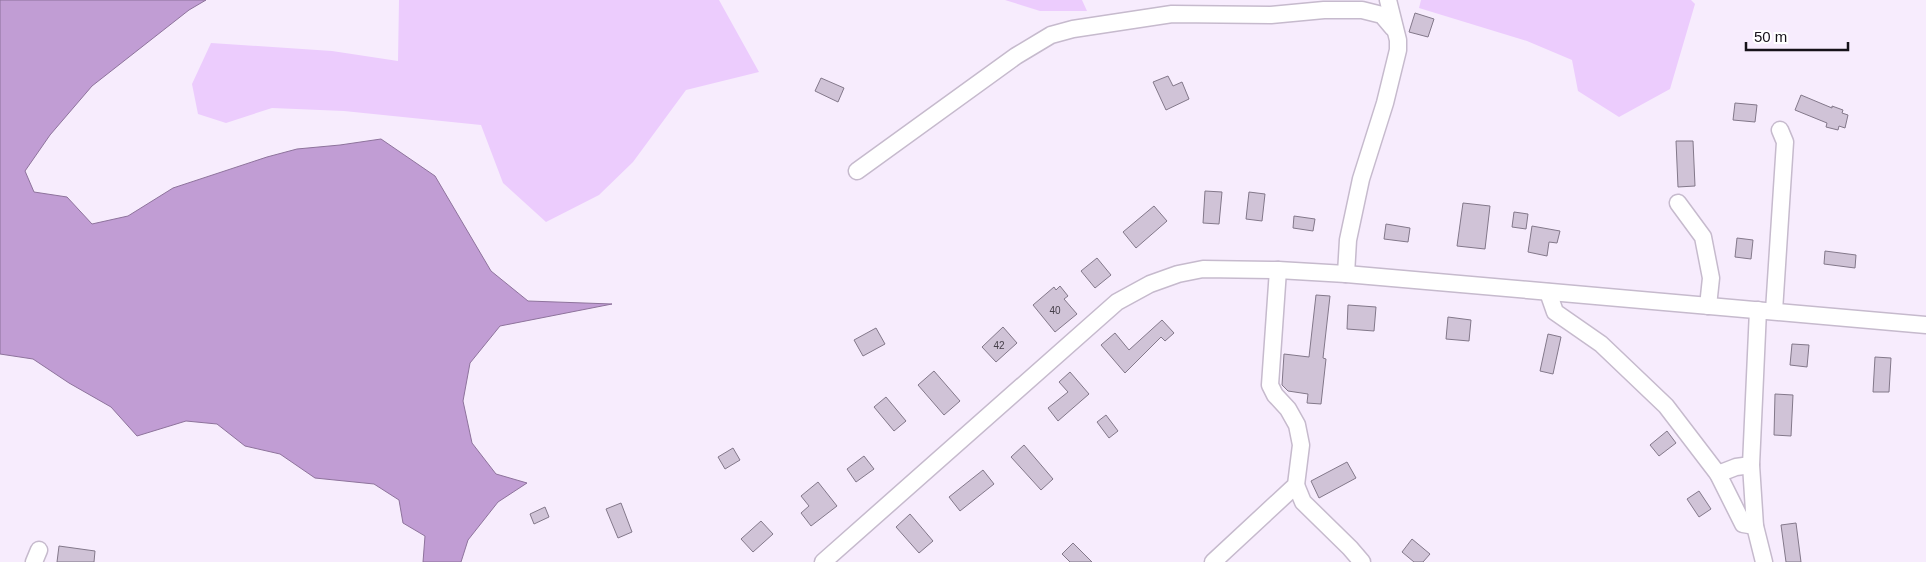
<svg xmlns="http://www.w3.org/2000/svg" width="1926" height="562" font-family="Arial,sans-serif">
<style>
.green{fill:#ecccfd}
.water{fill:#c19dd4;stroke:#8e739c}
.building{fill:#d0c3d7;stroke:#83788a}
.lines{fill:none;stroke-linecap:round;stroke-linejoin:round}
.minor-casing{stroke:#c6bacd;stroke-width:19}
.minor{stroke:#fff;stroke-width:16}
.labels{text-anchor:middle;dominant-baseline:central;stroke-width:4;stroke-linejoin:round;paint-order:stroke}
.number-label{font-size:10px;fill:#443e48}
</style>
<rect width="100%" height="100%" fill="#f7ecfd"/>
<g class="green">
<path d="M399,0H719L759,72L686,90L633,162L599,195L546,222L503,183L481,125L344,111L272,108L226,123L198,114L192,84L211,43L332,51L398,61Z"/>
<path d="M1005,0H1082L1087,11H1040Z"/>
<path d="M1421,0H1691L1695,4L1670,89L1619,117L1578,91L1572,60L1527,41L1419,8Z"/>
</g>
<path class="water" d="M0,0H206L189,10L92,86L50,135L25,171L34,192L67,197L92,224L128,216L173,188L267,157L297,149L340,145L381,139L435,176L491,271L528,301L612,304L500,326L470,363L463,401L472,443L496,474L527,483L498,502L468,540L461,562H423L425,536L403,523L399,500L374,484L315,478L280,454L245,446L217,424L186,421L137,436L111,407L69,383L33,359L0,354Z"/>
<g class="building">
<path d="M1415,13L1434,19L1428,37L1409,32Z"/>
<path d="M1168,76L1173,86L1182,82L1189,99L1166,110L1153,82Z"/>
<path d="M821,78L844,88L838,102L815,91Z"/>
<path d="M1801,95L1832,108V106L1843,110L1842,113L1848,115L1845,128L1839,126L1838,130L1826,127L1827,123L1795,110Z"/>
<path d="M1735,103L1757,105L1755,122L1733,120Z"/>
<path d="M1676,141H1693L1695,186L1678,187Z"/>
<path d="M1205,191L1222,192L1219,224L1203,223Z"/>
<path d="M1249,192L1265,194L1262,221L1246,219Z"/>
<path d="M1463,203L1490,206L1485,249L1457,246Z"/>
<path d="M1154,206L1167,221L1136,248L1123,232Z"/>
<path d="M1514,212L1528,214L1526,229L1512,227Z"/>
<path d="M1294,216L1315,219L1313,231L1293,228Z"/>
<path d="M1386,224L1410,228L1408,242L1384,239Z"/>
<path d="M1532,226L1560,231L1557,243L1549,242L1547,256L1528,252Z"/>
<path d="M1737,238L1753,240L1751,259L1735,257Z"/>
<path d="M1825,251L1856,255L1855,268L1824,264Z"/>
<path d="M1097,258L1111,275L1095,288L1081,271Z"/>
<path d="M1060,286L1068,296L1064,299L1077,314L1055,332L1033,305L1054,287L1056,290Z"/>
<path d="M1316,295L1330,296L1323,358L1326,359L1321,404L1307,403L1308,394L1288,391L1282,385L1284,354L1309,357Z"/>
<path d="M1348,305L1376,307L1374,331L1347,329Z"/>
<path d="M1448,317L1471,320L1469,341L1446,339Z"/>
<path d="M1162,320L1174,333L1165,341L1161,337L1125,373L1101,345L1115,333L1129,350Z"/>
<path d="M1003,327L1017,343L996,362L982,347Z"/>
<path d="M876,328L885,344L863,356L854,340Z"/>
<path d="M1548,334L1561,337L1553,374L1540,371Z"/>
<path d="M1792,344L1809,345L1807,367L1790,365Z"/>
<path d="M1875,357L1891,358L1889,392H1873Z"/>
<path d="M934,371L960,401L944,415L918,385Z"/>
<path d="M1070,372L1089,394L1058,421L1048,408L1068,392L1059,382Z"/>
<path d="M1775,394L1793,395L1791,436L1774,435Z"/>
<path d="M886,397L906,421L894,431L874,407Z"/>
<path d="M1106,415L1118,431L1109,438L1097,422Z"/>
<path d="M1667,431L1676,443L1659,456L1650,445Z"/>
<path d="M1024,445L1053,479L1041,490L1011,457Z"/>
<path d="M733,448L740,460L725,469L718,457Z"/>
<path d="M864,456L874,469L856,482L847,469Z"/>
<path d="M1347,462L1356,478L1319,498L1311,481Z"/>
<path d="M983,470L994,484L960,511L949,497Z"/>
<path d="M818,482L837,506L811,526L801,513L809,506L801,496Z"/>
<path d="M1699,491L1711,509L1699,517L1687,499Z"/>
<path d="M621,503L632,532L618,538L606,509Z"/>
<path d="M545,507L549,517L534,524L530,514Z"/>
<path d="M910,514L933,541L919,553L896,527Z"/>
<path d="M761,521L773,534L753,552L741,539Z"/>
<path d="M1796,523L1801,562H1786L1781,525Z"/>
<path d="M1412,539L1430,554L1423,562H1414L1402,552Z"/>
<path d="M1073,543L1092,562H1070L1062,554Z"/>
<path d="M59,546L95,551L94,562H57Z"/>
</g>
<g class="lines">
<g class="minor-casing">
<g id="minor">
<path d="M857,171L1016,56L1051,35L1073,29L1172,14L1271,15L1324,10H1362L1382,15L1393,28"/>
<path d="M1678,203L1703,237L1711,278L1708,306"/>
<path d="M1346,274L1348,240L1361,179L1385,103L1398,50V40L1388,0"/>
<path d="M1548,292L1555,312L1601,344L1666,406L1718,474L1743,524L1755,526"/>
<path d="M1758,310L1751,465L1755,526L1764,562"/>
<path d="M1774,311L1785,142L1780,130"/>
<path d="M1718,474L1736,467L1751,465"/>
<path d="M1296,485L1303,502L1350,548L1362,562"/>
<path d="M34,562L39,550"/>
<path d="M823,562L1117,302L1150,284L1178,274L1203,269L1278,270L1346,274L1926,325"/>
<path d="M1213,562L1296,485L1301,445L1297,425L1288,409L1275,395L1270,385L1278,270"/>
</g>
</g>
<use href="#minor" class="minor"/>
</g>
<g class="labels">
<g class="number-label">
<text x="1055" y="310">40</text>
<text x="999" y="345">42</text>
</g>
</g>
<path d="M1746 42v8h102v-8" fill="none" stroke="#161219" stroke-width="2.5"/>
<text x="1754" y="42" font-size="15" fill="#161219" stroke="#ffffff" stroke-width="4" paint-order="stroke">50 m</text>
</svg>
